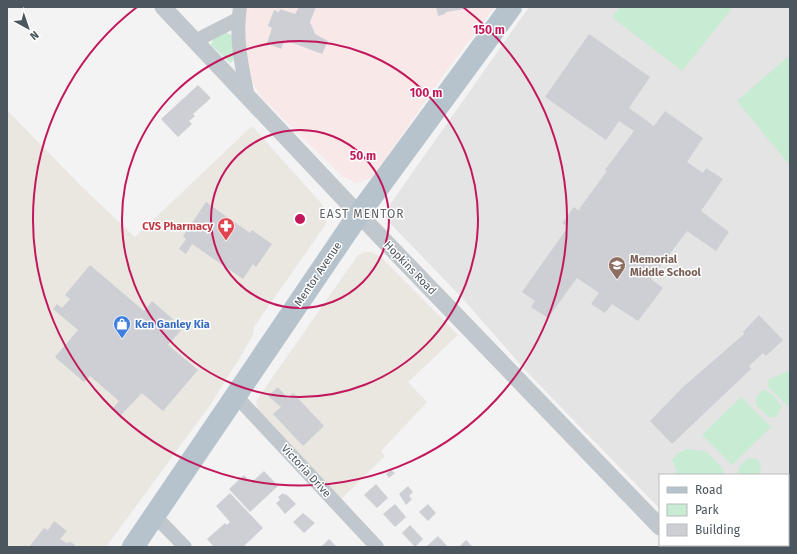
<svg xmlns="http://www.w3.org/2000/svg" width="797" height="554" font-family="'Fira Sans',sans-serif">
<style>
.commercial{fill:#eae7e1}
.education{fill:#e5e4e4}
.medical{fill:#f9e8e8}
.green{fill:#c7ebd3}
.building{fill:#cdcfd4}
.lines{fill:none;stroke-linecap:round;stroke-linejoin:round}
.minor{stroke:#c0c7cd;stroke-width:14}
.tertiary{stroke:#c0c7cd;stroke-width:17}
.primary{stroke:#b6c3cd;stroke-width:22}
.ring{fill:none;stroke:#c2185b;stroke-width:2}
.labels{text-anchor:middle;dominant-baseline:central;stroke-width:3;stroke-linejoin:round;paint-order:stroke}
.health-label{font-size:11px;font-weight:bold;fill:#be3a42;stroke:#fff;text-anchor:end}
.education-label{font-size:11px;font-weight:bold;fill:#785e54;stroke:#fff;text-anchor:start}
.street-label{font-size:11px;fill:#4c565e;stroke:#fff}
.shop-label{font-size:11px;font-weight:bold;fill:#366cbe;stroke:#fff;text-anchor:start}
.neighbourhood-label{font-size:12px;letter-spacing:1px;fill:#5f6366;stroke:#fff}
.centre{fill:#c2185b;stroke:#fff;stroke-width:2}
.ring-label{font-size:12px;text-anchor:middle;font-weight:bold;fill:#c2185b;stroke:#fff;stroke-width:3;stroke-linejoin:round;paint-order:stroke}
</style>
<rect width="100%" height="100%" fill="#f4f3f3"/>
<g class="commercial">
<path d="M7,110L80,185L135,237L252,126L321,203L327,213L326,224L254,327L253,335L245,349L211,404L106,547H7Z"/>
<path d="M364,252H372L381,257L458,335L408,382L427,402L381,451L385,456L340,500L258,410L256,401L358,255Z"/>
</g>
<g class="education">
<path d="M529,7H790V515L788,517V475H660V509L526,371L463,299L388,221L386,217L391,203Z"/>
<path d="M695,545H760L758,547H697Z"/>
</g>
<path class="medical" d="M245,7H495L447,70L373,177L357,183L342,176L261,97L253,84L250,74L244,31Z"/>
<g class="green">
<path d="M620,7H733L682,71L612,17Z"/>
<path d="M225,32L233,36L234,60L230,63L211,45L213,38Z"/>
<path d="M790,55V166L737,101Z"/>
<path d="M790,370V408L768,387V380Z"/>
<path d="M764,389L774,396L782,407L776,417L770,418L756,405V397Z"/>
<path d="M741,397L771,427L732,465L702,435Z"/>
<path d="M687,449L707,452L723,469V473L732,475H671L677,471L672,460L678,453Z"/>
<path d="M749,458L757,459C762,464 761,467 759,474L737,475L740,465Z"/>
</g>
<g class="building">
<path d="M299,7H316L310,22L315,34L328,41L322,54L285,40L281,49L267,43L272,28L268,26L274,10L279,12L280,9L295,14Z"/>
<path d="M436,7H471V8L446,12L445,14L438,16Z"/>
<path d="M589,34L650,77L629,108L654,126L665,111L697,134L703,138L687,162L703,173L706,168L723,179L701,211L729,232L716,251L687,231L651,279L663,288L638,321L612,304L605,313L591,304L599,293L577,278L548,318L531,307L535,301L522,292L568,227L562,223L574,207L579,211L580,208L607,171L605,170L634,131L619,121L606,140L545,97Z"/>
<path d="M198,85L211,98L193,114L195,116L189,121L192,124L178,137L161,119Z"/>
<path d="M206,202L250,233L252,230L272,244L256,267L253,264L243,279L192,244L186,254L179,249L186,239L183,236Z"/>
<path d="M90,265L144,311L152,301L183,328L168,345L198,370L163,411L142,393L121,415L113,408L119,401L90,376L84,382L55,357L78,330L53,309L57,304L62,308L70,299L65,295Z"/>
<path d="M759,315L783,340L766,356L763,353L749,366L751,369L672,444L650,421L682,388L744,334L743,332Z"/>
<path d="M278,387L288,399L293,393L324,426L303,446L273,414L281,407L268,396Z"/>
<path d="M391,470L395,473L389,478L386,474Z"/>
<path d="M264,471L278,486L250,512L229,489L244,475L251,483Z"/>
<path d="M376,484L388,498L377,508L364,495Z"/>
<path d="M408,486L413,492L409,496L412,499L406,505L399,494Z"/>
<path d="M230,493L263,528L243,547H214L207,539L225,523L227,525L230,522L216,506Z"/>
<path d="M283,493L285,495L286,494L296,504L285,514L276,503L280,500L278,497Z"/>
<path d="M395,504L406,517L395,527L383,514Z"/>
<path d="M428,504L436,513L428,521L419,512Z"/>
<path d="M303,513L315,523L304,533L293,522Z"/>
<path d="M54,521L67,531L60,539L66,543L71,542L77,547H29L44,528L48,530Z"/>
<path d="M410,525L423,539L415,547L402,533Z"/>
<path d="M438,536L448,547H426Z"/>
<path d="M329,539L337,547H321Z"/>
<path d="M466,540L473,547H459Z"/>
</g>
<g class="lines">
<g class="minor">
<path d="M240,7C235,37 242,68 248,97"/>
<path d="M195,41L238,19"/>
<path d="M235,395L377,547"/>
<path d="M155,516L185,547"/>
</g>
<g class="tertiary">
<path d="M163,7L346,201L660,527"/>
<path d="M677,545L679,547"/>
</g>
<path class="primary" d="M133,547L359,214L511,7"/>
</g>
<g class="ring">
<circle cx="300" cy="219" r="89"/>
<circle cx="300" cy="219" r="178"/>
<path d="M463 7A267 267 0 1 1 137 7"/>
</g>
<defs>
<g id="pharmacy-pin" transform="scale(0.9)"><path d="M0 17L-7.5 6A9.5 9.5 0 1 1 7.5 6Z" fill="#e0444e" stroke="#fff"/><path d="M-2-6h4v4h4v4h-4v4h-4v-4h-4v-4h4Z" fill="#fff"/></g>
<g id="school-pin" transform="scale(0.9)"><path d="M0 17L-7.5 6A9.5 9.5 0 1 1 7.5 6Z" fill="#8d6e63" stroke="#fff"/><path d="M0-5L7-2L0 1L-7-2ZM-4 1L0 2.5L4 1V4Q0 6-4 4Z" fill="#fff"/></g>
<g id="shop-pin" transform="scale(0.9)"><path d="M0 17L-7.5 6A9.5 9.5 0 1 1 7.5 6Z" fill="#3f7fe0" stroke="#fff"/><path d="M-5-2.5h2.3a2.7 3.5 0 0 1 5.4 0H5L5.5 6h-11ZM-1.5-2.5h3a1.5 2.3 0 0 0-3 0Z" fill="#fff"/></g>
</defs>
<g fill-rule="evenodd">
<use href="#pharmacy-pin" x="226" y="226"/>
<use href="#school-pin" x="617" y="265"/>
<use href="#shop-pin" x="122" y="324"/>
</g>
<g class="labels">
<g class="health-label">
<text x="213" y="226">CVS Pharmacy</text>
</g>
<g class="education-label">
<text x="630" y="259">Memorial<tspan x="630" dy="13">Middle School</tspan></text>
</g>
<g class="street-label">
<text transform="translate(410 268) rotate(46)">Hopkins Road</text>
<text transform="translate(318 274) rotate(-56)">Mentor Avenue</text>
<text transform="translate(306 471) rotate(47)">Victoria Drive</text>
</g>
<g class="shop-label">
<text x="135" y="324">Ken Ganley Kia</text>
</g>
<g class="neighbourhood-label">
<text x="362" y="214">EAST MENTOR</text>
</g>
</g>
<circle cx="300" cy="219" r="6" class="centre"/>
<g class="ring-label">
<text x="489" y="34">150 m</text>
<text x="426" y="97">100 m</text>
<text x="363" y="160">50 m</text>
</g>
<rect width="797" height="554" fill="none" stroke="#4c565e" stroke-width="16"/>
<rect x="659" y="474" width="130" height="72" fill="#ffffff" stroke="#b7bbbf"/>
<rect x="667" y="487" width="20" height="6" fill="#b6c3cd" stroke="#b7bbbf"/>
<text x="695" y="494" font-size="12" fill="#4c565e">Road</text>
<rect x="667" y="504" width="20" height="12" fill="#c7ebd3" stroke="#b7bbbf"/>
<text x="695" y="514" font-size="12" fill="#4c565e">Park</text>
<rect x="667" y="524" width="20" height="12" fill="#cdcfd4" stroke="#b7bbbf"/>
<text x="695" y="534" font-size="12" fill="#4c565e">Building</text>
<g transform="translate(28 28) rotate(140)" stroke="#ffffff" stroke-width="3" paint-order="stroke">
<path d="M0-3L7 15L0 10L-7 15Z" fill="#4c565e"/>
<text y="-6" font-size="11" font-weight="bold" text-anchor="middle" fill="#4c565e">N</text>
</g>
</svg>
